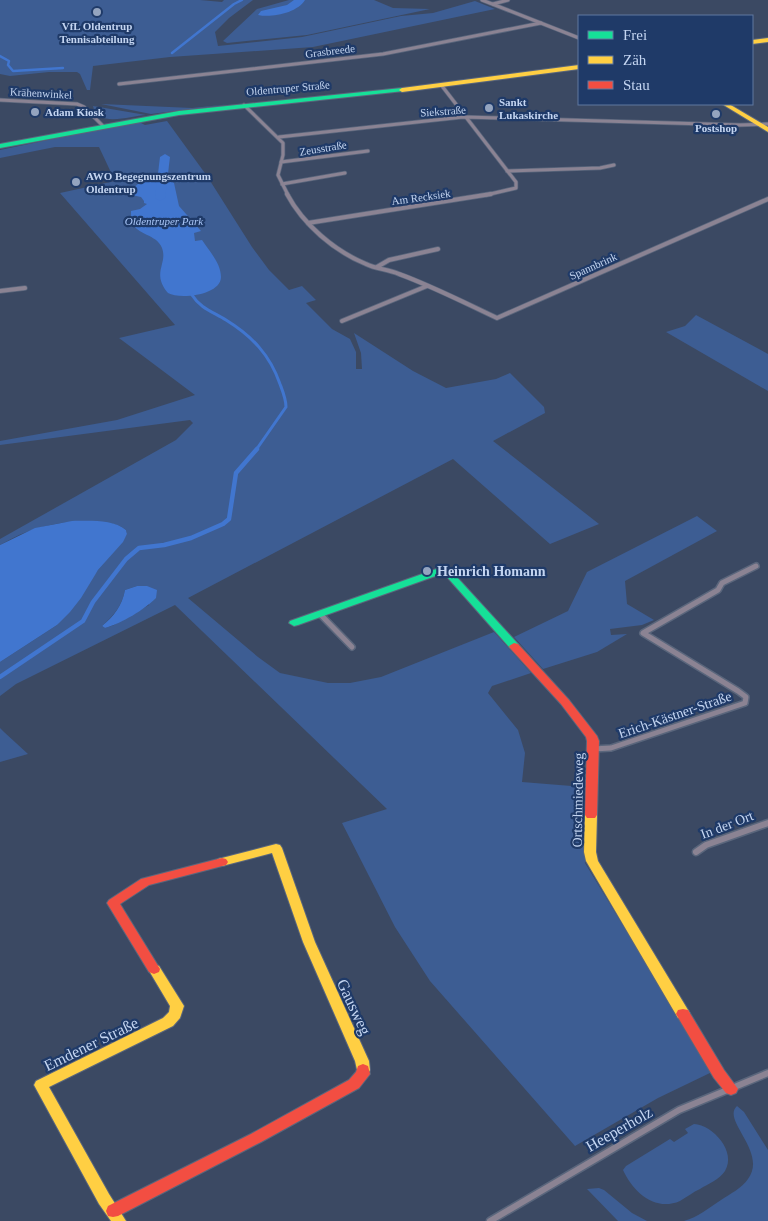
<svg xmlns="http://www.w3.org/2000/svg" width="768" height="1221" font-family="'Times New Roman',serif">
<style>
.green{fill:#3d5d93;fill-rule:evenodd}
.water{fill:#4176cf}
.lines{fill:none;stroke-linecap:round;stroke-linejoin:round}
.stream-far2{stroke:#4176cf;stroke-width:2.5}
.stream-far1{stroke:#4176cf;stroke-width:3}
.stream{stroke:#4176cf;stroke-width:4.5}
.canal{fill:#4176cf;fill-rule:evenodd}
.street-far3-casing{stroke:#5a667c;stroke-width:4.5}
.street-far2-casing{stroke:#5a667c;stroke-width:5.5}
.street-far1-casing{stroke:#5a667c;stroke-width:8}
.street-casing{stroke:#5a667c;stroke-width:9}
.fast-casing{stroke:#5a667c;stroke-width:2}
.slow-casing{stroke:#5a667c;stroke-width:2}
.jam-casing{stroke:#5a667c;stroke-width:2}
.street-far3{stroke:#8b8393;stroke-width:3}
.street-far2{stroke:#8b8393;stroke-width:4}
.street-far1{stroke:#8b8393;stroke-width:5}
.street{stroke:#8b8393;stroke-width:6}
.fast{fill:#16e098;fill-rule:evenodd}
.slow{fill:#ffcf43;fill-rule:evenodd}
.jam{fill:#f24e42;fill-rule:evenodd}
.poi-dot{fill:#94a4bf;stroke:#1f3a68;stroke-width:2}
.labels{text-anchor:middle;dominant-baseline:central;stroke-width:4.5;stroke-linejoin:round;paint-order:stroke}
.far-poi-label{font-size:11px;font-weight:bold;fill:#c4d5f1;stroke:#1f3a68;text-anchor:start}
.far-street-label{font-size:11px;fill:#c4d5f1;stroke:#1f3a68}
.far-park-label{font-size:11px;font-style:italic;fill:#a8c5f6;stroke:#1f3a68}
.poi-label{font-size:14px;font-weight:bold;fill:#c4d5f1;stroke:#1f3a68;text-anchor:start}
.street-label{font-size:14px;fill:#c4d5f1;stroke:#1f3a68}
.near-street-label{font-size:16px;fill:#c4d5f1;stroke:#1f3a68}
</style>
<rect width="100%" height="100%" fill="#3b4963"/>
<g class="green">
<path d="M0,0H200L222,2L224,0H253L229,18L215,32L218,46L302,37L401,16L433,13L475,1L495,9L313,47L170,57L93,66L90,90H87L80,74L77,72H49L10,76L0,74Z"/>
<path d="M289,0H374L393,8L430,9L307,35L227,43L223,41L257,9Z"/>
<path d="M101,104L192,108L231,104L151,114Z"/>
<path d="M93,106L146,115C130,116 97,128 93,106Z"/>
<path d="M167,121L207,176L252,247L269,270L289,290L302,286L316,300L306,303L332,329L350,339L356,352V369H362L361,353L354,333L413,371L446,388L496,379L510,373L544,407L545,413L493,441L599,524L550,544L453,459L188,598L258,657L280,673L328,683H350L381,677L494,632L531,673L492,686L488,693L518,730L525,753L522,782L584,787L585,863L712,1072L658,1098L575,1146L430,981L395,927L342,823L387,809L175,605L16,684L0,696V679L84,622L94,602L127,559L141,548L125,559L92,602L82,621L0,677V662L57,625L98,570L122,542L127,534L126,530C118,523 108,523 97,522C62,519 30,527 0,545V539L176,440L193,423L190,420L0,445V441L117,420L195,395L119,338L175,325L60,193L115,181L99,147H55L0,158V150L110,127L139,122L145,125ZM137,586H147L149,605L114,625L105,628L102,626C114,615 122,606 125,590Z"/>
<path d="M696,315L768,354V391L666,332L685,326Z"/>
<path d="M697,516L717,531L625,581L627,604L654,620L642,625L610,629L611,635L627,634L597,652L543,669L514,637L568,611L587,572Z"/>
<path d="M0,728L4,732L28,754L0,762Z"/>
<path d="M737,1106L744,1112L768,1150V1221H684C698,1217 709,1208 721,1200C730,1194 742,1188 748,1179C768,1152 721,1120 737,1106Z"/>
<path d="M694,1124C713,1125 737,1152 725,1171C720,1179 708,1184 700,1189C693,1192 687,1197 680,1201C655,1212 633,1192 623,1170L626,1166L670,1139L674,1142L688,1133L685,1129Z"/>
<path d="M599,1188L604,1190L632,1213L647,1221H618L587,1189Z"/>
</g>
<g class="water">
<path d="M294,0H305C297,13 272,18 258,15L261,11L287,5Z"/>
<path d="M158,178H168L174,183L179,206L201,231L194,233L195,241L202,240C209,251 221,263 221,277C221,295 180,300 168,293C151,273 168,264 162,248C157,234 136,235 132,222C131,219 131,214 131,211L140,209L147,204L144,203V201L141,197L127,194L140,182Z"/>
<path d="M72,521C88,521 113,519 126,530L127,534L123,542L98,570L81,598L70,612L57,625L0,662V545L35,528Z"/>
<path d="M137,586H147L157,590L156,598C144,610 122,623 105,628L102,626C114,616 122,606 125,590Z"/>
</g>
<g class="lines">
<g class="stream-far2">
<path d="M172,53L234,4L242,0"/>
<path d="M0,56L9,61L8,65L13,71L63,68"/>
</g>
<path class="stream-far1" d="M192,295C200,308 213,312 226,320C252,336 270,355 280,384C283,392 286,399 286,407L256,450"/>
<path class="stream" d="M0,677L83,621L93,602L126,559L139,548L164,545L191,538L223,524L229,519L236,473L257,449"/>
<path class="canal" d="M165,154L170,157L165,198L160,201L155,198L160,157Z"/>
<g class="street-far3-casing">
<g id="street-far3">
<path d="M482,0L579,38"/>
<path d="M493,4L508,0"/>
<path d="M119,84L383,54L541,23"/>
<path d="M442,86L516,182V188L486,195"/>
<path d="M0,100L77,104L84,107L103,126"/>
<path d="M244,105L283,143V155L278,175L288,195"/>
<path d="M279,137L463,117L740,125L768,124"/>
<path d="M281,162L368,151"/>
<path d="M507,171L600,168L614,165"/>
<path d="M282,184L345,173"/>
</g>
</g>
<g class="street-far2-casing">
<g id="street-far2">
<path d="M287,194C303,224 334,251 366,264C376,269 388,269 399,274C432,286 465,303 497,318L768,199"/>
<path d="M308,223L491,194"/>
<path d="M377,267L389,260L438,249"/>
<path d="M0,291L25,288"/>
<path d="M342,321L427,286"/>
</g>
</g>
<g class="street-far1-casing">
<g id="street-far1">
<path d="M320,614L352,647"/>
<path d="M593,749L611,748L745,703L746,697L738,691L643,633L718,590L722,583L756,566"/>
</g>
</g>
<g class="street-casing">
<g id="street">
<path d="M696,852L706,845L768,823"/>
<path d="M490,1221L679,1110L768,1073"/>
</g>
</g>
<g class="fast-casing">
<g id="fast">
<path d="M402,88L404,89V91L179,115L0,148V144L179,111Z"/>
<path d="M442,567L454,574L518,644L519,646L518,648H510L448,578L441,574L298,625L294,626L289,623L290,621Z"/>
</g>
</g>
<g class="slow-casing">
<g id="slow">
<path d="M768,38V42L752,44V40Z"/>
<path d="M579,65V69L402,92L399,90L402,88Z"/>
<path d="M722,104H729L768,127V132Z"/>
<path d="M591,811L595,812L597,815L596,852L598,861L688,1010L690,1014L688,1018L683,1019L678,1018L586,861L584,852L585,815L587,812Z"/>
<path d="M276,844L280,845L282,848L315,942L369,1061L370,1070L368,1074L363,1076L358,1074L355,1061L303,942L272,853L222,866L218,865L216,862L218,859Z"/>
<path d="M154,964L159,966L184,1006L180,1018L173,1026L49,1087L109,1194L126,1221H111L99,1204L34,1085L36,1081L163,1018L169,1012L170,1006L148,969L149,966Z"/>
</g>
</g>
<g class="jam-casing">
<g id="jam">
<path d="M514,643L518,644L569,700L597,736L599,741L597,815L595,818H587L585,815L587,741L586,737L561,704L510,648L509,646Z"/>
<path d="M222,858L226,859L228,862L226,865L149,885L120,904L160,969L159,972L154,974L149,972L107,903L109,900L141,879Z"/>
<path d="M683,1009L688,1010L724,1070L738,1089L736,1093L731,1095L726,1093L714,1078L676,1014L678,1010Z"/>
<path d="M363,1064L368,1066L370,1074L359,1088L261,1142L118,1216L113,1217L108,1216L106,1211L108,1206L251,1134L349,1080L356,1072L358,1066Z"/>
</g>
</g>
<use href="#street-far3" class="street-far3"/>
<use href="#street-far2" class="street-far2"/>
<use href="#street-far1" class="street-far1"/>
<use href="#street" class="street"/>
<use href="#fast" class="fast"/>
<use href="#slow" class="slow"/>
<use href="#jam" class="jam"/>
</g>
<g class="poi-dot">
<circle cx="97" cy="12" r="5"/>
<circle cx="489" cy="108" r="5"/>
<circle cx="35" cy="112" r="5"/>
<circle cx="716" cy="114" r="5"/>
<circle cx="76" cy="182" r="5"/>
<circle cx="427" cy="571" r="5"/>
</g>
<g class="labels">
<g class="far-poi-label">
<text x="97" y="26" text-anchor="middle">VfL Oldentrup<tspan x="97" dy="13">Tennisabteilung</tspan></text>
<text x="499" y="102">Sankt<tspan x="499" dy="13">Lukaskirche</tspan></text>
<text x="45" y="112">Adam Kiosk</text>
<text x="716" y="128" text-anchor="middle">Postshop</text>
<text x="86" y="176">AWO Begegnungszentrum<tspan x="86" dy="13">Oldentrup</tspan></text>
</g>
<g class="far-street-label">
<text transform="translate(330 51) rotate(-7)">Grasbreede</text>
<text transform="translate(288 88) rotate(-5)">Oldentruper Straße</text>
<text transform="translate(41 93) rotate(3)">Krähenwinkel</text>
<text transform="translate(443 111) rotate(-4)">Siekstraße</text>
<text transform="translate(323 148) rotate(-9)">Zeusstraße</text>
<text transform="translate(421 197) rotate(-8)">Am Recksiek</text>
<text transform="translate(593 266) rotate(-24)">Spannbrink</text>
</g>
<g class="far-park-label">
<text x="164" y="221">Oldentruper Park</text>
</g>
<g class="poi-label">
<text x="437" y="571">Heinrich Homann</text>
</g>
<g class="street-label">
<text transform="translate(675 715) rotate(-19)">Erich-Kästner-Straße</text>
<text transform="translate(578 800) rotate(-89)">Ortschmiedeweg</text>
<text transform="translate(727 825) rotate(-21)">In der Ort</text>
</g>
<g class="near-street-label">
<text transform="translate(354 1007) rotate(65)">Gausweg</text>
<text transform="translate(91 1044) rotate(-26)">Emdener Straße</text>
<text transform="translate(619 1129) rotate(-30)">Heeperholz</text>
</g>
</g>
<rect x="578" y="15" width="175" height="90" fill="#1f3a68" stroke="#61789f"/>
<rect x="588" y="31" width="25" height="8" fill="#16e098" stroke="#61789f"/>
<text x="623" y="40" font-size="15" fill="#c4d5f1">Frei</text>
<rect x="588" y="56" width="25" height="8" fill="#ffcf43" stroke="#61789f"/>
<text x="623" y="65" font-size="15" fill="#c4d5f1">Zäh</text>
<rect x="588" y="81" width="25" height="8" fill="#f24e42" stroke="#61789f"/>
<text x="623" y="90" font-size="15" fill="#c4d5f1">Stau</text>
</svg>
